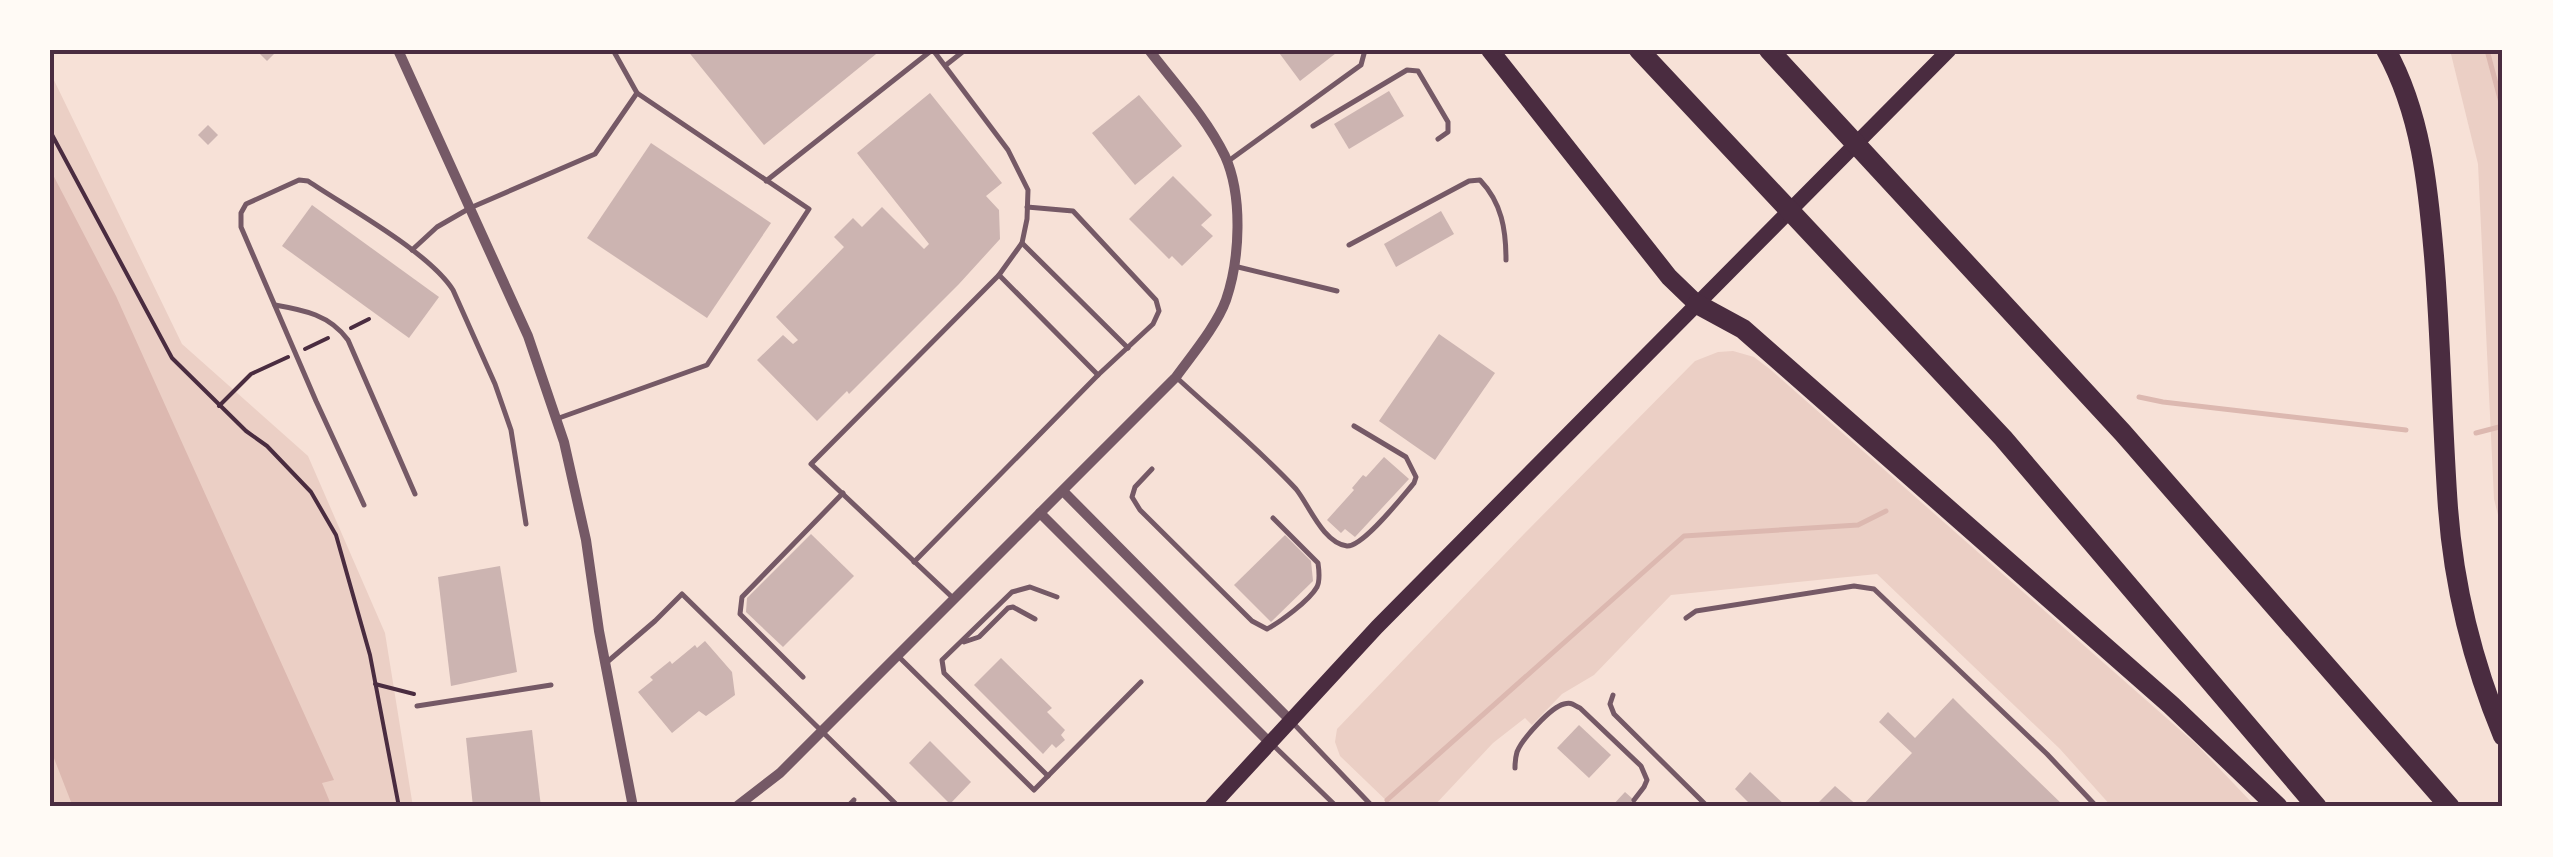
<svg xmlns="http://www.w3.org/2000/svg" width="2553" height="857" font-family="'Sofia Sans Condensed',sans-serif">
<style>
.green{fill:#ebcfc5}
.water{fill:#dcb8b0}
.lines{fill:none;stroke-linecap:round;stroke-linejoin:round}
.stream{stroke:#dcb8b0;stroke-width:5}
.building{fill:#ccb4b1}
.path{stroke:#4a2c40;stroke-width:4}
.service{stroke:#755966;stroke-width:5}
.minor{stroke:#755966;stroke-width:10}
.secondary{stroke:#4a2c40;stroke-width:15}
.primary{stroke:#4a2c40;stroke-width:18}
.motorway{stroke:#4a2c40;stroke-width:20}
.neatline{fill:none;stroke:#4a2c40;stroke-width:4}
</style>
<rect width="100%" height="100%" fill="#f7e1d7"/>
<g class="green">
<path d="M2450,50H2503V535L2494,499L2478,164Z"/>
<path d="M50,72L182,344L308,456L385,633L413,807H50Z"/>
<path d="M1733,351L1754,357L1771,370L2196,744L2256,807H2112L2060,749L1877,574L1671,595L1594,675L1562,694L1532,725L1525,718L1493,743L1433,807H1393L1340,756L1335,742L1337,729L1524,534L1695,361L1718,352Z"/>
</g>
<path class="water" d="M50,169L116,296L334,780L322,783L332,807H73L50,748Z"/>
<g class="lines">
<g class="stream">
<path d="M2487,50L2503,110"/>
<path d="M2139,397L2163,402L2406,430"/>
<path d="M2476,433L2503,426"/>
<path d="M1387,800L1684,536L1858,525L1886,511"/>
</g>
</g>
<g class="building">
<path d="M256,50H278L267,61Z"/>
<path d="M687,50H881L764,145Z"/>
<path d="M1277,50H1340L1300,81Z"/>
<path d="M1389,91L1404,116L1349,149L1334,124Z"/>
<path d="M930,93L1002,183L986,196L999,210L1000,239L959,284L849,394L847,391L817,421L757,360L783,335L793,344L798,340L776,317L844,247L834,237L853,218L862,227L882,207L924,249L929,244L857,153Z"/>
<path d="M1139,95L1182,146L1135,185L1092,133Z"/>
<path d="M208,125L218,135L208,145L198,135Z"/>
<path d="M651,143L771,223L707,318L587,238Z"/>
<path d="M1173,176L1212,215L1201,225L1213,236L1182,266L1172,256L1169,259L1129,219Z"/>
<path d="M312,205L439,297L409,338L282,246Z"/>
<path d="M1441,211L1454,234L1396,267L1384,244Z"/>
<path d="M1439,334L1495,373L1435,460L1379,421Z"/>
<path d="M1384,457L1409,479L1355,537L1345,529L1341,533L1327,520L1354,490L1352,488L1363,475L1366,477Z"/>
<path d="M811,534L854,576L783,647L746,612L747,598Z"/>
<path d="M1285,535L1311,561L1313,581L1271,622L1234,585Z"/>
<path d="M500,566L517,672L451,686L438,577Z"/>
<path d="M705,641L732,672L735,695L706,716L699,711L672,733L638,692L653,680L650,677L670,661L672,664L695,645L697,648Z"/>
<path d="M1001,658L1052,708L1047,712L1065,730L1061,735L1065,740L1056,748L1052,744L1043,754L974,685Z"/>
<path d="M1953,698L1968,713L2065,807H1861L1912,753L1879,722L1888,712L1915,738Z"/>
<path d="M1579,725L1611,755L1589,778L1557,748Z"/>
<path d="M532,730L541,807H473L466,738Z"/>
<path d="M930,741L971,782L950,804L909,763Z"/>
<path d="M1750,772L1787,807H1753L1735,789Z"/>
<path d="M1835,786L1859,807H1814Z"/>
<path d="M1625,792L1634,800L1641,807H1611Z"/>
</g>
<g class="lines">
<g class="path">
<path d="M50,131L172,358L246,431L267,446L311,492L336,535L370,655L399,807"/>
<path d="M351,328L369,319"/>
<path d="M305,349L328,338"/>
<path d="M219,406L251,374L288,357"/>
<path d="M375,684L414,694"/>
</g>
<g class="service">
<path d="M613,50L637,93"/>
<path d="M933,50L1008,150L1028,190L1027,219L1022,243L999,275"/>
<path d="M946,65L965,50"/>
<path d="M1313,126L1407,70L1418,71L1448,122V132L1438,139"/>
<path d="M1227,162L1361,65L1365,50"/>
<path d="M766,181L932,50"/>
<path d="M1022,243L1128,348"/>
<path d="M1349,245L1469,181L1480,180C1502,203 1506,230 1506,260"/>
<path d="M412,250L437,227L470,208L595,154L637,93L809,209L707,365L559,418"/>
<path d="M1234,266L1337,291"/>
<path d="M275,305C304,310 330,315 348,340L415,494"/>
<path d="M1176,377C1216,414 1259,449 1296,489C1309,505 1323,543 1347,546C1363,547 1402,497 1414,483L1416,477L1406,457L1354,426"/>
<path d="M1152,469L1135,487L1132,497L1140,510L1252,621L1267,629C1280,622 1309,601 1317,587C1320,581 1319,570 1318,563L1273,518"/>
<path d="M364,505L316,401L241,227V213L246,204L299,180L308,181C348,208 429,252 453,290L495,384L511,430L526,524"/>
<path d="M914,562L1098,375L1153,324L1159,311L1156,300L1073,211L1027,207"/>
<path d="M953,598L811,464L999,275L1098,375"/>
<path d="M1686,618L1696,611L1854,586L1874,589L2047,754L2097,807"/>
<path d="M964,642L979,637L1008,608L1013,607L1035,619"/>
<path d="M899,657L1034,790L1141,682"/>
<path d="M606,663L655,621L682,594L899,807"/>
<path d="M803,677L740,614L742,597L843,493"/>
<path d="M1613,695L1610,704L1614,714L1708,807"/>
<path d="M417,706L551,685"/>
<path d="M1292,722L1373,807"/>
<path d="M1273,745L1337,807"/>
<path d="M1515,768C1515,761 1515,759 1517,752C1522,739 1551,707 1564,704C1572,702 1573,705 1580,708L1641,766L1647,780L1644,787L1634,800"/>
<path d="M1048,776L944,673L942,660L1012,592L1030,587L1057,597"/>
<path d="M847,807L854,800"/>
</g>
<g class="minor">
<path d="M398,50L528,336L564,442L586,540L599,631L633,807"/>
<path d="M1063,491L1291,721"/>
<path d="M1040,513L1270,743"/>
<path d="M736,807L780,773L1176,377C1192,355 1217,325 1226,300C1240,259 1243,196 1225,156C1206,117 1175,84 1149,50"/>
</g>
<path class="secondary" d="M1211,807L1377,627L1949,50"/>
<path class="primary" d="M1490,50L1669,277L1697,304"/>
<g class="motorway">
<path d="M1639,50L2003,438L2317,807"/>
<path d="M1769,50L2123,433L2450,807"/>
<path d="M2386,50C2421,113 2428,186 2434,256C2441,340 2442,424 2448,508C2454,589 2472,661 2503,736"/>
<path d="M1697,304L1743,329L2171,705L2278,807"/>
</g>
</g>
<rect width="2553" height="857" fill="none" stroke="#fffaf5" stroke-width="105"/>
<rect x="52" y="52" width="2448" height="752" class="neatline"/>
</svg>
